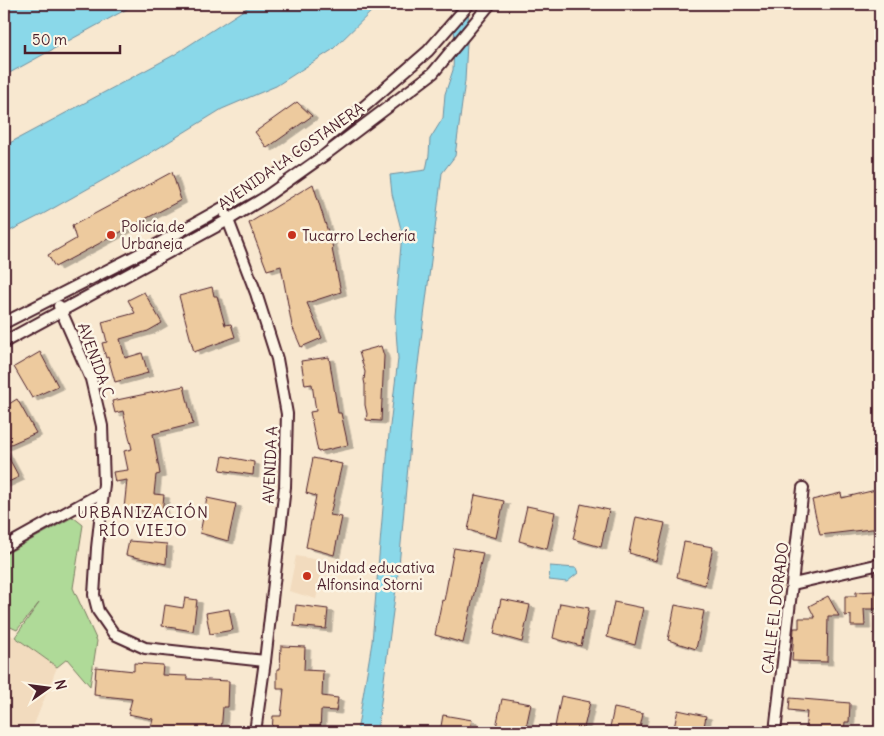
<svg xmlns="http://www.w3.org/2000/svg" width="884" height="736" font-family="Delius,sans-serif">
<style>
.built{fill:#f2dbbe}
.green{fill:#afda98;stroke:#7c7c62}
.water{fill:#8ad8e9;stroke:#708e9d}
.building{fill:#edca9e;stroke:#4a1f2b;filter:url(#shadow)}
.lines{fill:none;stroke-linecap:round;stroke-linejoin:round}
.minor-casing{stroke:#4a1f2b;stroke-width:14}
.minor{stroke:#fcf5e5;stroke-width:10}
.poi-dot{fill:#c8321e;stroke:#fcf5e5;stroke-width:2}
.labels{text-anchor:middle;dominant-baseline:central;stroke-width:5;stroke-linejoin:round;paint-order:stroke}
.street-label{font-size:15px;fill:#4a1f2b;stroke:#fcf5e5}
.poi-label{font-size:15px;fill:#4a1f2b;stroke:#fcf5e5;text-anchor:start}
.neighbourhood-label{font-size:16px;letter-spacing:1px;fill:#4a1f2b;stroke:#fcf5e5}
</style>
<defs>
<filter id="shadow"><feDropShadow dx="5.5" dy="3" stdDeviation="0" flood-color="#0004"/></filter>
</defs>
<rect width="100%" height="100%" fill="#f8e8d0"/>
<filter id="ink" filterUnits="userSpaceOnUse"><feTurbulence type="fractalNoise" baseFrequency=".02" numOctaves="2"/><feDisplacementMap in="SourceGraphic" scale="10" xChannelSelector="R" yChannelSelector="G"/><feConvolveMatrix kernelMatrix="1 2 1 2 8 2 1 2 1" color-interpolation-filters="sRGB"/></filter>
<g filter="url(#ink)">
<g class="built">
<path d="M296,556L325,561L316,599L289,591Z"/>
<path d="M4,630L57,667L31,732H4Z"/>
</g>
<path class="green" d="M73,517L83,525L73,588L97,641L90,686L67,659L57,667L15,637L39,603L17,630L4,624V555Z"/>
<g class="water">
<path d="M4,4H136L4,76Z"/>
<path d="M253,4H379L332,50L276,86L222,109L144,157L43,214L4,234V146L174,55Z"/>
<path d="M454,4H469L465,81L455,156L442,173L415,388L399,566L377,732H357L372,642L389,434L398,359L395,316L402,233L392,194L390,175L426,170L429,155L430,139L443,118L445,94L453,70L455,20Z"/>
<path d="M550,566L576,568L578,573L567,582L549,580Z"/>
</g>
<g class="building">
<path d="M297,102L312,116L267,148L255,132Z"/>
<path d="M172,172L181,200L55,267L48,255L76,239L72,226Z"/>
<path d="M313,184L333,248L332,249L341,292L307,303L322,338L301,347L292,326L281,266L267,270L249,223Z"/>
<path d="M212,287L214,296H217L225,325L231,324L235,337L194,352L179,296Z"/>
<path d="M144,292L162,323L148,331L120,339L125,358L142,353L148,373L115,382L108,357L106,358L102,343L107,342L102,322L135,313L128,300Z"/>
<path d="M381,346L384,356L381,421L366,420L367,414L365,405V385L364,380L365,372L359,352Z"/>
<path d="M40,352L58,386L32,398L14,367Z"/>
<path d="M329,357L338,413H341L348,445L318,452L310,412L316,411L312,384L305,385L301,361Z"/>
<path d="M184,386L193,424L153,434L160,474L156,475L154,494L164,495L162,513L124,509L127,480L115,482L113,472L128,470L124,451L132,449L123,411L115,413L112,401Z"/>
<path d="M17,399L36,433L4,447V407Z"/>
<path d="M4,449L19,477L4,484Z"/>
<path d="M223,456L254,462L253,475L220,470Z"/>
<path d="M313,458L342,464L330,515L342,517L334,555L306,547L316,496L306,493Z"/>
<path d="M880,489V528L820,535L812,500L841,493L842,498Z"/>
<path d="M475,495L504,501L496,538L468,530Z"/>
<path d="M207,498L236,504L228,541L200,533Z"/>
<path d="M581,504L609,510L601,547L573,539Z"/>
<path d="M527,506L555,512L547,549L519,541Z"/>
<path d="M636,517L665,523L656,561L629,553Z"/>
<path d="M129,541L167,544L166,564L126,555Z"/>
<path d="M684,542L713,547L705,585L677,577Z"/>
<path d="M454,548L483,553L463,643L435,635L442,600L444,601Z"/>
<path d="M876,591V609H864L865,626H851V615L845,616V596H856V592Z"/>
<path d="M828,596L839,616H828L827,662L792,661L794,628H799V618H815L809,606Z"/>
<path d="M185,598L197,600L193,631L162,626L165,605L183,608Z"/>
<path d="M501,599L530,605L522,642L494,634Z"/>
<path d="M614,602L643,608L635,645L607,637Z"/>
<path d="M560,603L589,608L581,646L553,638Z"/>
<path d="M296,605L328,609L326,629L294,626Z"/>
<path d="M675,605L704,611L696,649L668,640Z"/>
<path d="M229,609L233,630L210,634L206,613Z"/>
<path d="M281,646L305,647L304,670L323,671L322,696L338,698L336,711L321,710L320,732H272L273,716H281L284,689H277V669H280Z"/>
<path d="M134,663L163,665L162,675L187,676V679L229,681L228,707H223L221,732H173L151,727L153,719L128,714L132,699L94,695L96,667L134,671Z"/>
<path d="M561,696L590,702L583,732H554Z"/>
<path d="M790,698L850,703L849,722H845L844,732H805L807,712L789,710Z"/>
<path d="M502,699L531,704L525,732H495Z"/>
<path d="M614,708L643,714L639,732H609Z"/>
<path d="M678,710L706,716L703,732H673Z"/>
<path d="M443,715L472,720L469,732H440Z"/>
</g>
<g class="lines">
<g class="minor-casing">
<g id="minor">
<path d="M226,215L228,220L256,293L277,359L287,414L285,487L265,661L255,732"/>
<path d="M59,306L91,379L102,426L104,484L97,548L94,595L98,611L114,634L145,648L265,661"/>
<path d="M4,323L147,250L256,189L316,147L351,118L428,51L469,4"/>
<path d="M4,342L228,220L264,198L326,154L433,73L490,4"/>
<path d="M4,547L103,492"/>
<path d="M793,584L880,564"/>
<path d="M775,732L803,488"/>
</g>
</g>
<use href="#minor" class="minor"/>
</g>
</g>
<g class="poi-dot">
<circle cx="111" cy="235" r="5"/>
<circle cx="292" cy="235" r="5"/>
<circle cx="307" cy="576" r="5"/>
</g>
<g class="labels">
<g class="street-label">
<text transform="translate(291 156) rotate(-35)">AVENIDA LA COSTANERA</text>
<text transform="translate(96 360) rotate(70)">AVENIDA C</text>
<text transform="translate(270 465) rotate(-87)">AVENIDA A</text>
<text transform="translate(775 608) rotate(-83)">CALLE EL DORADO</text>
</g>
<g class="poi-label">
<text x="121" y="226">Policía de<tspan x="121" dy="17">Urbaneja</tspan></text>
<text x="302" y="235">Tucarro Lechería</text>
<text x="317" y="567">Unidad educativa<tspan x="317" dy="17">Alfonsina Storni</tspan></text>
</g>
<g class="neighbourhood-label">
<text x="143" y="512">URBANIZACIÓN<tspan x="143" dy="18">RÍO VIEJO</tspan></text>
</g>
</g>
<rect width="884" height="736" fill="none" stroke="#fcf5e5" stroke-width="20"/>
<rect x="10" y="10" width="864" height="716" fill="none" stroke="#4a1f2b" stroke-width="2" filter="url(#ink)"/>
<g transform="translate(48 688) rotate(76)" stroke="#fcf5e5" stroke-width="4" paint-order="stroke">
<path d="M0-4L9 19L0 12L-9 19Z" fill="#4a1f2b"/>
<text y="-8" font-size="14" font-weight="bold" text-anchor="middle" fill="#4a1f2b">N</text>
</g>
<path d="M25 45v8h95v-8" fill="none" stroke="#4a1f2b" stroke-width="2.5"/>
<text x="32" y="45" font-size="15" fill="#4a1f2b" stroke="#fcf5e5" stroke-width="4" paint-order="stroke">50 m</text>
</svg>
